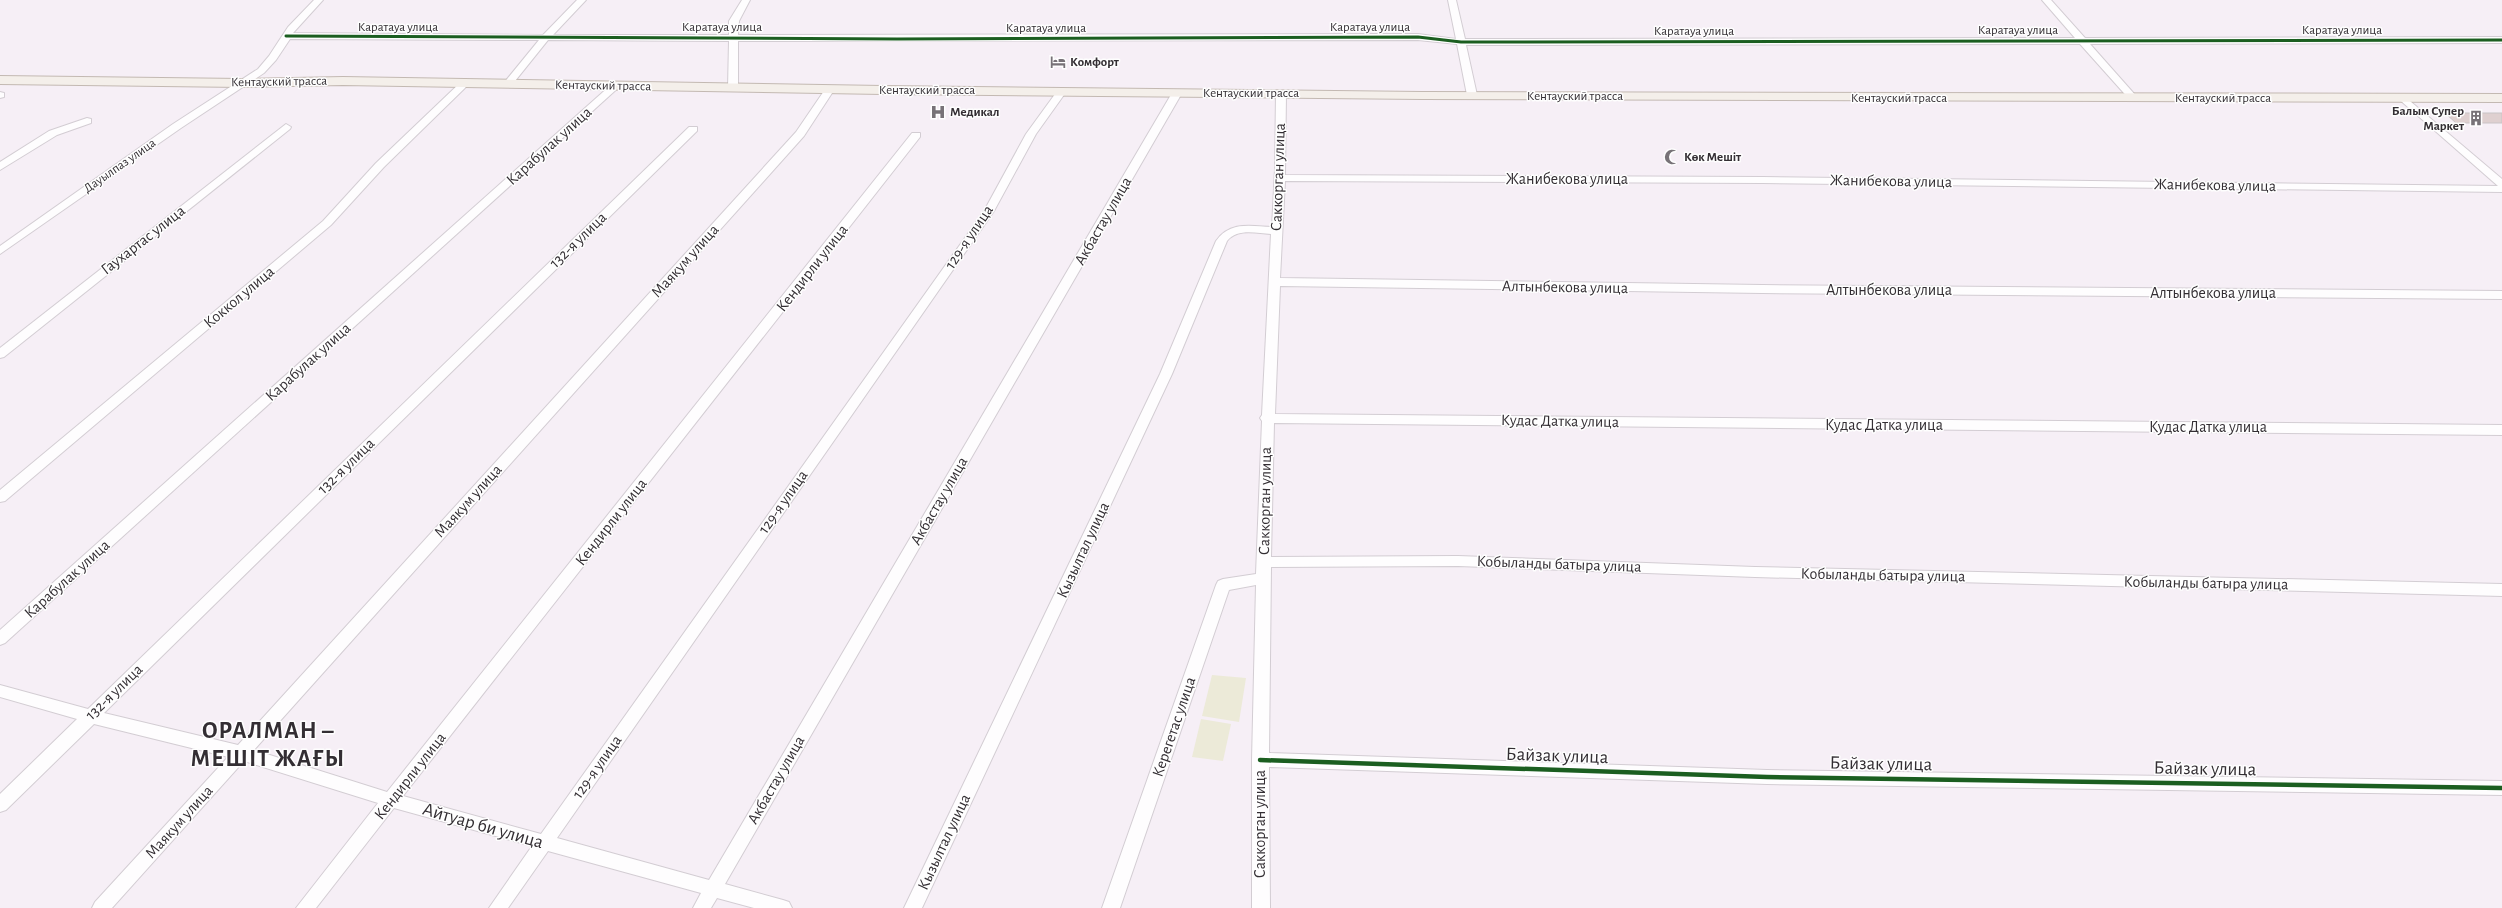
<svg xmlns="http://www.w3.org/2000/svg" width="2502" height="908" font-family="'Alegreya Sans',sans-serif">
<style>
.green{fill:#ecead8}
.building{fill:#dfd0d0;stroke:#c9c4c6}
.lines{fill:none;stroke-linecap:round;stroke-linejoin:round}
.minor-casing{stroke:#d3cdd3;stroke-width:2}
.major-casing{stroke:#c3b9b2;stroke-width:2}
.minor{fill:#fefdfe;fill-rule:evenodd}
.major{fill:#f4efea;fill-rule:evenodd}
.cycleway-far1-casing{stroke:#fefefe;stroke-width:5}
.cycleway-casing{stroke:#fefefe;stroke-width:7}
.cycleway-far1{stroke:#1b5e20;stroke-width:3}
.cycleway{stroke:#1b5e20;stroke-width:4.5}
.labels{text-anchor:middle;dominant-baseline:central;stroke-width:3;stroke-linejoin:round;paint-order:stroke}
.far-street-label{font-size:13px;fill:#332e33;stroke:#fefefe}
.far-poi-label{font-size:13px;font-weight:bold;fill:#332e33;stroke:#fefefe;text-anchor:start}
.street-label{font-size:16px;fill:#332e33;stroke:#fefefe}
.near-street-label{font-size:19px;fill:#332e33;stroke:#fefefe}
.near-district-label{font-size:24px;font-weight:bold;letter-spacing:1px;fill:#332e33;stroke:#fefefe}
</style>
<rect width="100%" height="100%" fill="#f6eff6"/>
<g class="green">
<path d="M1212,675L1246,678L1239,722L1202,716Z"/>
<path d="M1201,719L1231,724L1223,761L1192,757Z"/>
</g>
<path class="building" d="M2445,113H2502V123H2456Z"/>
<g class="lines">
<g class="minor-casing">
<g id="minor">
<path d="M314,0H323L293,33L543,35L577,0H586L553,35H729V21L742,0H750L739,21L738,35L1418,34L1456,39L1448,0H1456L1465,39L2075,38L2042,0H2051L2085,38L2502,37V43L2090,44L2137,97V101H2131L2080,44L1466,45L1477,95L1472,98L1467,95L1457,44L1418,40L738,41V88L733,91L728,88L729,41L548,40L511,86L508,87L503,84L539,40L290,39L276,60L264,73L181,128L0,254V246L173,124L258,69L269,56L288,27Z"/>
<path d="M465,80L468,81V85L384,167L331,225L5,501L0,502V490L323,221L376,163L462,81Z"/>
<path d="M615,83L618,84V88L5,643L0,645V630L612,84Z"/>
<path d="M829,87L834,90L804,136L254,750L387,792L912,133H920V137L403,796L541,834L984,211L1026,134L1058,90H1064L1066,92L1036,134L994,211L557,838L709,880L1172,93L1177,90L1180,91L1182,93L725,884L783,900L789,902L792,908H754L717,898L711,908H693L701,893L548,851L508,908H489L532,846L394,808L316,908H296L378,803L244,761L112,908H92L95,902L228,757L94,724L6,810L0,812V794L77,719L0,697V685L88,709L689,127H697V131L104,713L238,745L796,132L826,88Z"/>
<path d="M1281,91L1286,94L1285,175L1762,177L2498,186L2401,101V97L2404,96L2502,179V192L1762,183L1285,181L1280,278L1762,285L2502,291V299L1762,293L1280,286L1275,414L2502,425V435L1274,423L1271,557L1458,556L1755,567L2502,584V596L1755,577L1458,566L1271,567L1269,753L1767,770L2502,781V795L1767,784L1269,767L1270,908H1252V760L1256,585L1229,590L1120,908H1102L1216,585L1218,581L1223,579L1256,574L1262,421L1260,418L1262,415L1271,234C1256,233 1237,228 1227,241L1172,374L922,908H904L1160,374L1216,241C1230,221 1250,226 1272,227L1275,169L1276,94Z"/>
<path d="M0,92L4,93V97L0,98Z"/>
<path d="M87,118L91,119V123L57,135L0,170V162L49,131Z"/>
<path d="M286,124L291,127L290,129L4,357L0,358V348Z"/>
</g>
</g>
<g class="major-casing">
<path id="major" d="M0,76L242,79L343,77L883,86L1422,92L2502,94V102L1422,99L883,94L343,85L242,87L0,84Z"/>
</g>
<use href="#minor" class="minor"/>
<use href="#major" class="major"/>
<g class="cycleway-far1-casing">
<path id="cycleway-far1" d="M286,36L897,39L1418,37L1461,42L2502,40"/>
</g>
<g class="cycleway-casing">
<path id="cycleway" d="M1260,760L1767,777L2502,788"/>
</g>
<use href="#cycleway-far1" class="cycleway-far1"/>
<use href="#cycleway" class="cycleway"/>
</g>
<defs>
<g id="hotel-bare" transform="scale(1.2)"><path d="M-6-4.5h1.5V1H6V5H4.5V3h-9V5H-6ZM-4 0a1.8 1.8 0 1 1 3.6 0ZM.5 0V-2.5h3Q6-2.5 6 0Z" fill="#777277" stroke="#fefefe" stroke-width="2.5" paint-order="stroke"/></g>
<g id="hospital-bare" transform="scale(1.2)"><path d="M-5-5h3v3.5h4V-5h3V5h-3V1.5h-4V5h-3Z" fill="#777277" stroke="#fefefe" stroke-width="2.5" paint-order="stroke"/></g>
<g id="building-bare" transform="scale(1.2)"><path d="M-4-6H4V6H1V3H-1V6H-4ZM-2.5-4.3h1.7v1.8h-1.7ZM.8-4.3h1.7v1.8H.8ZM-2.5-1h1.7V.8h-1.7ZM.8-1h1.7V.8H.8Z" fill="#777277" stroke="#fefefe" stroke-width="2.5" paint-order="stroke"/></g>
<g id="mosque-bare" transform="scale(1.2)"><path d="M3.5-4.9A6 6 0 1 0 3.5 4.9A5 5 0 1 1 3.5-4.9Z" fill="#777277" stroke="#fefefe" stroke-width="2.5" paint-order="stroke"/></g>
</defs>
<g fill-rule="evenodd">
<use href="#hotel-bare" x="1058" y="62"/>
<use href="#hospital-bare" x="938" y="112"/>
<use href="#building-bare" x="2476" y="118"/>
<use href="#mosque-bare" x="1672" y="157"/>
</g>
<g class="labels">
<g class="far-street-label">
<text x="398" y="27">Каратауа улица</text>
<text x="722" y="27">Каратауа улица</text>
<text x="1370" y="27">Каратауа улица</text>
<text x="1046" y="28">Каратауа улица</text>
<text x="2018" y="30">Каратауа улица</text>
<text x="2342" y="30">Каратауа улица</text>
<text x="1694" y="31">Каратауа улица</text>
<text transform="translate(279 82) rotate(-1)">Кентауский трасса</text>
<text transform="translate(603 86) rotate(1)">Кентауский трасса</text>
<text x="927" y="90">Кентауский трасса</text>
<text x="1251" y="93">Кентауский трасса</text>
<text x="1575" y="96">Кентауский трасса</text>
<text x="1899" y="98">Кентауский трасса</text>
<text x="2223" y="98">Кентауский трасса</text>
<text transform="translate(120 166) rotate(-35)">Дауылпаз улица</text>
</g>
<g class="far-poi-label">
<text x="1070" y="62">Комфорт</text>
<text x="2464" y="111" text-anchor="end">Балым Супер<tspan x="2464" dy="15">Маркет</tspan></text>
<text x="950" y="112">Медикал</text>
<text x="1684" y="157">Көк Мешіт</text>
</g>
<g class="street-label">
<text transform="translate(549 146) rotate(-42)">Карабулак улица</text>
<text transform="translate(1278 177) rotate(-88)">Саккорган улица</text>
<text x="1567" y="179">Жанибекова улица</text>
<text transform="translate(1891 181) rotate(1)">Жанибекова улица</text>
<text transform="translate(2215 185) rotate(1)">Жанибекова улица</text>
<text transform="translate(1103 221) rotate(-60)">Акбастау улица</text>
<text transform="translate(969 237) rotate(-56)">129-я улица</text>
<text transform="translate(143 240) rotate(-38)">Гаухартас улица</text>
<text transform="translate(578 240) rotate(-44)">132-я улица</text>
<text transform="translate(685 261) rotate(-48)">Маякум улица</text>
<text transform="translate(812 268) rotate(-52)">Кендирли улица</text>
<text transform="translate(1565 287) rotate(1)">Алтынбекова улица</text>
<text x="1889" y="290">Алтынбекова улица</text>
<text x="2213" y="293">Алтынбекова улица</text>
<text transform="translate(239 297) rotate(-40)">Коккол улица</text>
<text transform="translate(308 362) rotate(-42)">Карабулак улица</text>
<text transform="translate(1560 421) rotate(1)">Кудас Датка улица</text>
<text x="1884" y="425">Кудас Датка улица</text>
<text x="2208" y="427">Кудас Датка улица</text>
<text transform="translate(346 466) rotate(-44)">132-я улица</text>
<text transform="translate(468 501) rotate(-48)">Маякум улица</text>
<text transform="translate(939 501) rotate(-60)">Акбастау улица</text>
<text transform="translate(1265 501) rotate(-89)">Саккорган улица</text>
<text transform="translate(783 502) rotate(-55)">129-я улица</text>
<text transform="translate(611 522) rotate(-52)">Кендирли улица</text>
<text transform="translate(1083 550) rotate(-65)">Кызылтал улица</text>
<text transform="translate(1559 564) rotate(2)">Кобыланды батыра улица</text>
<text transform="translate(1883 575) rotate(1)">Кобыланды батыра улица</text>
<text transform="translate(67 579) rotate(-42)">Карабулак улица</text>
<text transform="translate(2206 583) rotate(1)">Кобыланды батыра улица</text>
<text transform="translate(114 692) rotate(-44)">132-я улица</text>
<text transform="translate(1174 727) rotate(-71)">Керегетас улица</text>
<text transform="translate(597 767) rotate(-55)">129-я улица</text>
<text transform="translate(410 776) rotate(-52)">Кендирли улица</text>
<text transform="translate(776 780) rotate(-60)">Акбастау улица</text>
<text transform="translate(179 822) rotate(-48)">Маякум улица</text>
<text transform="translate(1260 824) rotate(-90)">Саккорган улица</text>
<text transform="translate(944 842) rotate(-65)">Кызылтал улица</text>
</g>
<g class="near-street-label">
<text transform="translate(1557 756) rotate(2)">Байзак улица</text>
<text transform="translate(1881 764) rotate(1)">Байзак улица</text>
<text transform="translate(2205 769) rotate(1)">Байзак улица</text>
<text transform="translate(483 826) rotate(16)">Айтуар би улица</text>
</g>
<g class="near-district-label">
<text x="268" y="731">ОРАЛМАН –<tspan x="268" dy="28">МЕШІТ ЖАҒЫ</tspan></text>
</g>
</g>
</svg>
